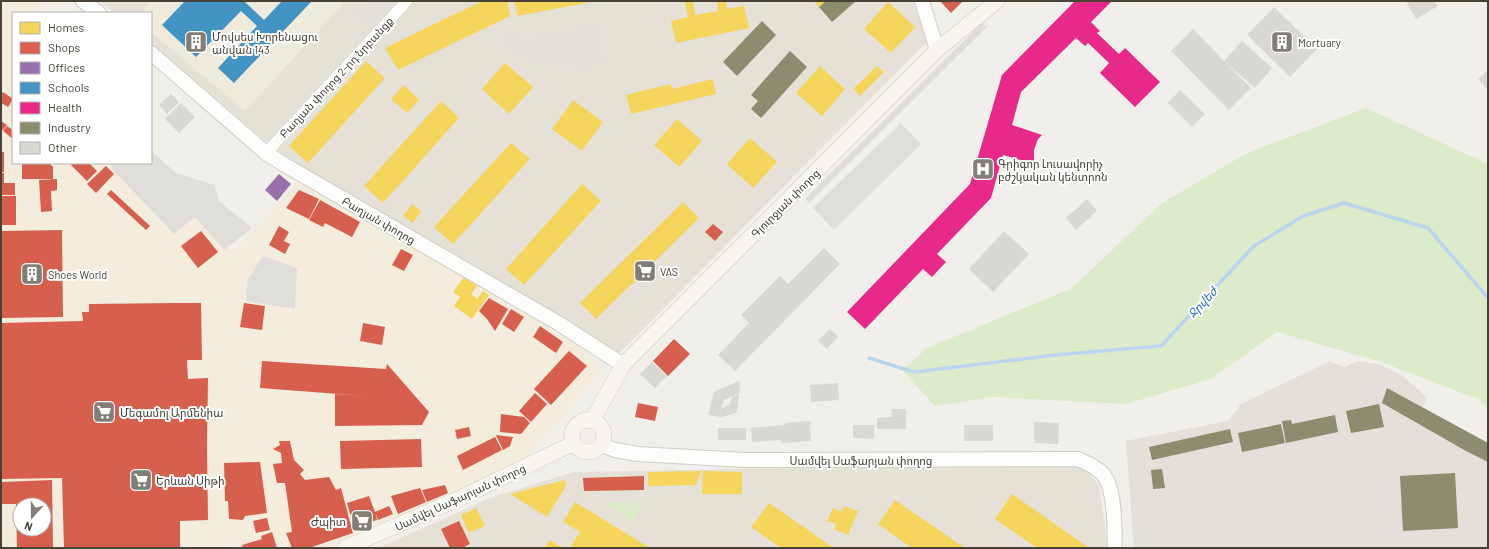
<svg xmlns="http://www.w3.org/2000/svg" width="1489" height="549" font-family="Barlow,'Noto Sans Armenian',sans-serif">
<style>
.residential{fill:#e5e1d7}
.commercial{fill:#f4ecdc;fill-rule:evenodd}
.industrial{fill:#e3dfd9}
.education{fill:#efebdc}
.green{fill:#dcecca}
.parking{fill:#e0deda}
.homes{fill:#f6d55c}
.shops{fill:#d6604d;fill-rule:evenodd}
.offices{fill:#9970ab}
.schools{fill:#4393c3}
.health{fill:#e7298a}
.industry{fill:#8c8c6e}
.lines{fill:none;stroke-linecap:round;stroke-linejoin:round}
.stream{stroke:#bad6ef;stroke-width:3.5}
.building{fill:#dad8d2}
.minor-casing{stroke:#cfcdc7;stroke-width:12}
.tertiary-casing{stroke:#cfcdc7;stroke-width:16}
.secondary-casing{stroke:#d0ccc1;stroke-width:16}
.minor{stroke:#fdfdfc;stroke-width:11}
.tertiary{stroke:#fdfdfc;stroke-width:14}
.secondary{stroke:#f7f5ee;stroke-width:15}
.labels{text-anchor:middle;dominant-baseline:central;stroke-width:4;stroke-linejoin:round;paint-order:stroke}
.poi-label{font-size:11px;fill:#474136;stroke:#fff;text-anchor:start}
.street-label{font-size:11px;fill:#474136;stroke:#fff}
.water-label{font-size:12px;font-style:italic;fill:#2d73b4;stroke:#fff}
</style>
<rect width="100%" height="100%" fill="#f1efea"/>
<g class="residential">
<path d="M100,1H913L927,42L619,353L412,230L294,165L151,44V13H114Z"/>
<path d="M1068,463L1086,470L1099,485L1108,548H378L490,498L574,472Z"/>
</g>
<path class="commercial" d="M1,1H45L41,13H13V163H131L198,213L236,251L298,180L588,350L602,368L595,380L523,462L430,506L331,548H1ZM20,505H44V529H20Z"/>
<g class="industrial">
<path d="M366,1H393L370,26L355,13Z"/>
<path d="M599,26L603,63L587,67L542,64L518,53L503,40L513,34L525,40Z"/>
<path d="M1330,361L1344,368L1357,361L1379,364L1403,376L1427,398L1422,407L1488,443V548L1246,547L1245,548H1134L1126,441L1228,421L1241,404Z"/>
</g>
<path class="education" d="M152,1H340L343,4L245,111L151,32V13H140Z"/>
<g class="green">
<path d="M1366,108L1488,164V411L1480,400L1381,362L1277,332L1211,379L1126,404L992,397L935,406L902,370L927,348L1072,288L1162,203L1247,153Z"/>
<path d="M602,502L643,503L634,520H630Z"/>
</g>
<g class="parking">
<path d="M982,23L987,27L809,203L805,199Z"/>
<path d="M901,123L921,144L834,230L813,208Z"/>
<path d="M151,151L176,173L214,185L219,201L252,228L224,250L195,217L174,234L110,167L115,163H151Z"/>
<path d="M263,256L297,268L295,309L246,301L248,279Z"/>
</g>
<g class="homes">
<path d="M482,1H507L510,16L398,70L385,48Z"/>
<path d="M514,1H591V2L518,16Z"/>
<path d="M685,1H693L695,15L718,11L717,1H726L727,9L744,6L749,28L676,43L671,21L688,17Z"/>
<path d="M814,1H826L819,7Z"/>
<path d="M888,2L915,27L891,53L864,29Z"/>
<path d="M366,61L385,78L308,163L289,146Z"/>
<path d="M505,63L533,87L509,114L482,89Z"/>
<path d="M820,66L845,89L822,116L796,93Z"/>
<path d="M877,66L884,72L860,96L853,89Z"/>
<path d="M713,79L716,94L631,114L626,95L671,84L672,89Z"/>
<path d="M404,85L419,100L407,113L391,99Z"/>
<path d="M573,100L603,122L582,151L552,129Z"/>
<path d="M441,101L459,118L383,203L364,186Z"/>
<path d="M677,119L702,141L679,167L654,145Z"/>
<path d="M750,138L777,162L753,188L727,164Z"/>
<path d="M511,143L530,159L453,244L434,227Z"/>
<path d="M582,184L601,201L524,285L506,269Z"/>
<path d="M683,202L699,218L596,319L580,303Z"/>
<path d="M412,204L421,211L413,223L403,216Z"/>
<path d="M464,277L477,286L471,294L477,299L483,291L489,295L472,319L454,306L460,297L453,292Z"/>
<path d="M701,471L696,485L648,486V472Z"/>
<path d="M703,471L742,472V494H702Z"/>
<path d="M565,480L566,486L547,517L510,494Z"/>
<path d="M1012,494L1089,548H1037L995,519Z"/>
<path d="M895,500L965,548H912L878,524Z"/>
<path d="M575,502L650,548H570L580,532L563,522Z"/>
<path d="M769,503L834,548H781L751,527Z"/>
<path d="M844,506L858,511L848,535L834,529L836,524L827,521L833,508L842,512Z"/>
<path d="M476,508L485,526L469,533L461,515Z"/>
<path d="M550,540L563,548H545Z"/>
</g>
<g class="shops">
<path d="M940,1H963L951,13Z"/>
<path d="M3,92L13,99L8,107L1,103V95Z"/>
<path d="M1,121L7,125L3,130L1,129Z"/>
<path d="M7,126L13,130V139L3,131Z"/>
<rect x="1" y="152" width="3" height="20"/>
<path d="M22,163H49L53,167V179H22Z"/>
<path d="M73,163H89L97,171L87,181L71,165Z"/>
<path d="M106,166L114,174L96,193L87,184Z"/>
<path d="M1,173H4V183H15V195H1Z"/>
<path d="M57,179V190L51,191L52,211L41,212L39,180Z"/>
<path d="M111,190L150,226L146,230L107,194Z"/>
<path d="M299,190L319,199L309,219L286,208Z"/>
<rect x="1" y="196" width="15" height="29"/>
<path d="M320,200L360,222L352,237L325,223L323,227L309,220Z"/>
<path d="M713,224L723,232L715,241L705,232Z"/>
<path d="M279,226L289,232L284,241L290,244L285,254L269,245Z"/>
<path d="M62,230L63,317L1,318V231Z"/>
<path d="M201,231L218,252L198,268L181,246Z"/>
<path d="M401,249L413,255L404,271L392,265Z"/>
<path d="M489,298L508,309L495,331L487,319L479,311Z"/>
<path d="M174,303H201L202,360H187L188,379L208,378L207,445L208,520L180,521V548H64L62,478L1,479V323L83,321L82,312H89V304Z"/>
<path d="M244,303L265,306L262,330L240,327Z"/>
<path d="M511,309L524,317L514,332L502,324Z"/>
<path d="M363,323L385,327L382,345L360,341Z"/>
<path d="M540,326L563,342L556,353L533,337Z"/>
<path d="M674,339L690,354L668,376L653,361Z"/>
<path d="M569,351L587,366L551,405L534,389Z"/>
<path d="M262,361L386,369L387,364L429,412L422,425L335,426V394L365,396L260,388Z"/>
<path d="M535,393L547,404L531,422L519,411Z"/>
<path d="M638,403L658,407L655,421L635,417Z"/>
<path d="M501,414L524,417L530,423L521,434L500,432Z"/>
<path d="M469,427L471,436L457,439L455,430Z"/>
<path d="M496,435L513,437L510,446L503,450Z"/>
<path d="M495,437L502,450L463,470L457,456Z"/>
<path d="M421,439L422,467L341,469L340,441Z"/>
<path d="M279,441H290L294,460L304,470L300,474L305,480L329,477L336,490L341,488L353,533L309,548H292L286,533L292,532L285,483H277L273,464L282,463L281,453L273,449L280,445Z"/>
<path d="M260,462L267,513L245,516L243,520L229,519L228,501H225L224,463Z"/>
<path d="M644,476V490L584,491L583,478Z"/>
<path d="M52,480L53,548H17L16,504H1V482ZM20,505H44V529H20Z"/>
<path d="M445,485L448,493L427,502L422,490Z"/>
<path d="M420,488L426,502L398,514L391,496Z"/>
<path d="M369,496L375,512L389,506L393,514L378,520L376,514L377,520L354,527L347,503Z"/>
<path d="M267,518L270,530L256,533L253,521Z"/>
<path d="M459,521L470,544L462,548H450L441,529Z"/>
<path d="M272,532L277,548H243L242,545L262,539L261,536Z"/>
</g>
<path class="offices" d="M279,174L291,184L277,201L265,190Z"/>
<path class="schools" d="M185,1H244L264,20L282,1H312L234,83L218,68L257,26L241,11L196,57L162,25Z"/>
<path class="health" d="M1075,1H1112L1091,22L1100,31L1097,33L1119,54L1125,48L1160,82L1135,107L1100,73L1109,63L1088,43L1085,46L1076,38L1021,92L1012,125L1042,135L1038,139L1034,150V164L1003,155L991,198L937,254L946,262L932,277L923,269L865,329L847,312L970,184L1002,75Z"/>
<g class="industry">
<path d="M826,1H856L832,22L819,7Z"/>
<path d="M762,21L776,35L737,76L723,62Z"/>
<path d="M790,51L807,67L761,118L751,109L758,101L751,95Z"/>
<path d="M1387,388L1488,443V462L1466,451L1382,403Z"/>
<path d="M1379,404L1384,427L1351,433L1346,411Z"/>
<path d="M1335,415L1338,432L1286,443L1282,421L1291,420L1292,424Z"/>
<path d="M1281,424L1285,443L1242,452L1238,433Z"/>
<path d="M1230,429L1233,442L1152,460L1149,447Z"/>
<path d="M1162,469L1165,488L1153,489L1151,470Z"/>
<path d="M1455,473L1458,528L1403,531L1400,476Z"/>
</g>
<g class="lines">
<path class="stream" d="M869,358L914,372L1055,355L1161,346L1254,246L1303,216L1344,203L1428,228L1488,298"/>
</g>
<g class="building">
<path d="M1406,1H1434L1438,6L1416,19Z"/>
<path d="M1274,7L1317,49L1290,77L1247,35Z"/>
<path d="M1193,29L1224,61L1242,41L1272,68L1255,88L1225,62L1251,88L1229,110L1171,51Z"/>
<path d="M1488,70V90L1478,79Z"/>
<path d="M1180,90L1205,114L1192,127L1168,103Z"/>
<path d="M171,94L179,102L167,114L159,105Z"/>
<path d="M181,103L195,117L179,133L165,119Z"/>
<path d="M1087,199L1097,211L1076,230L1066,218Z"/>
<path d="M1004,231L1029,254L993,292L969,269Z"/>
<path d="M824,248L840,264L735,371L718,355L749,323L741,315L780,276L788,284Z"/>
<path d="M830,329L838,337L827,349L818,341Z"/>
<path d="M652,362L667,376L655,388L640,374Z"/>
<path d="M739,381L740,393L724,400L719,417L708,415L714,392Z"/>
<path d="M838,383L839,400L811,402L810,385Z"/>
<path d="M739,394L738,408L736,413L719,418L722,408L730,404L732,397Z"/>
<path d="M891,409H906V429H877V418L892,417Z"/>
<path d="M810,421L811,441L782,443V440L752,442L751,428L785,425V423Z"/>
<path d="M1034,422L1059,423L1058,444L1034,443Z"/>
<path d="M853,425H874V439L853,438Z"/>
<rect x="964" y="425" width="29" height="16"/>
<rect x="718" y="428" width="28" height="12"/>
</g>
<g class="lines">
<g class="minor-casing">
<path id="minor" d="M266,153L407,1"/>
</g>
<g class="tertiary-casing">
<g id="tertiary">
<path d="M83,1L99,13"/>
<path d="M922,1L937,50"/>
<path d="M151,53L266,153L285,165L558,323L623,365"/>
<path d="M602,445L615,450L638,454L745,460L1078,459C1087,463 1095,466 1102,473C1116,487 1114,529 1115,548"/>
</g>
</g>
<g class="secondary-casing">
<g id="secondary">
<circle cx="588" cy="436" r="16"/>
<path d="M592,421L623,365L937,50L997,1"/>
<path d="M345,548L458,499L574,443"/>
</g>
</g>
<use href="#minor" class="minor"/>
<use href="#tertiary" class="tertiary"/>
<use href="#secondary" class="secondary"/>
</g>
<defs>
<g id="building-square" transform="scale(1.15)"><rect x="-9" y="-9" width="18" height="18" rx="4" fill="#827e75" stroke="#fff"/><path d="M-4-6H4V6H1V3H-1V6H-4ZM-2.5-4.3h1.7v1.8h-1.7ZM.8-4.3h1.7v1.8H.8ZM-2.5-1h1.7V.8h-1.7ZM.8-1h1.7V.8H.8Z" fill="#fff"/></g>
<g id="hospital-square" transform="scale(1.15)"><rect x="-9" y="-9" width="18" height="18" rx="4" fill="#827e75" stroke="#fff"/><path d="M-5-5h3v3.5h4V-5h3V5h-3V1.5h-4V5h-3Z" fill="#fff"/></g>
<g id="supermarket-square" transform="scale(1.15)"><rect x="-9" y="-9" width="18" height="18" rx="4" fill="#827e75" stroke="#fff"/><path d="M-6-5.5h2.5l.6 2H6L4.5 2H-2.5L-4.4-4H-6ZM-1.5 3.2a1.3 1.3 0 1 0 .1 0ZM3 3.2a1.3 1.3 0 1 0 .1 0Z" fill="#fff"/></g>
</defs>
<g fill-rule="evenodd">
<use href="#building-square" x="196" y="42"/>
<use href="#building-square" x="1282" y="42"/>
<use href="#hospital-square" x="983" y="169"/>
<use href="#supermarket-square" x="645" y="271"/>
<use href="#building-square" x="32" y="274"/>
<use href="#supermarket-square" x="104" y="412"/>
<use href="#supermarket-square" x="141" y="480"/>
<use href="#supermarket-square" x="362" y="521"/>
</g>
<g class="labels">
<g class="poi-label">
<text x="212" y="36">Մովսես Խորենացու<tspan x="212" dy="13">անվան 143</tspan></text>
<text x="1298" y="42">Mortuary</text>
<text x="998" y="163">Գրիգոր Լուսավորիչ<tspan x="998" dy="13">բժշկական կենտրոն</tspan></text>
<text x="660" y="271">VAS</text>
<text x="48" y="274">Shoes World</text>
<text x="120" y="412">Մեգամոլ Արմենիա</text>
<text x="156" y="480">Երևան Սիթի</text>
<text x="346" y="521" text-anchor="end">Ժպիտ</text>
</g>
<g class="street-label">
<text transform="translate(336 77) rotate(-47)">Բաղյան փողոց 2-րդ նրբանցք</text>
<text transform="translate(785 203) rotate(-45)">Գյուրջյան փողոց</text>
<text transform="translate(379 220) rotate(30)">Բաղյան փողոց</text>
<text x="861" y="460">Սամվել Սաֆարյան փողոց</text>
<text transform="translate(460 497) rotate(-25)">Սամվել Սաֆարյան փողոց</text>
</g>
<g class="water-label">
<text transform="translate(1202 302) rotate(-47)">Ջրվեժ</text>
</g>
</g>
<rect width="1489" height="549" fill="none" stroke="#474136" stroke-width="4"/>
<rect x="12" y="12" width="140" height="152" fill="#ffffff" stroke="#b5b3af"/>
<rect x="20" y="22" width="20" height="12" fill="#f6d55c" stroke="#b5b3af"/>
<text x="48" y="32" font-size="12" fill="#474136">Homes</text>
<rect x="20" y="42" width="20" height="12" fill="#d6604d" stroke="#b5b3af"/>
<text x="48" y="52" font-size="12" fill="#474136">Shops</text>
<rect x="20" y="62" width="20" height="12" fill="#9970ab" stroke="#b5b3af"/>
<text x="48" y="72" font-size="12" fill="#474136">Offices</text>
<rect x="20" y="82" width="20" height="12" fill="#4393c3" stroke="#b5b3af"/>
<text x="48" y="92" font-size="12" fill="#474136">Schools</text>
<rect x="20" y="102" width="20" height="12" fill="#e7298a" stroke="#b5b3af"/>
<text x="48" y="112" font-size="12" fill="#474136">Health</text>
<rect x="20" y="122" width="20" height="12" fill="#8c8c6e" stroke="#b5b3af"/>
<text x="48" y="132" font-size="12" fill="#474136">Industry</text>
<rect x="20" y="142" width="20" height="12" fill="#dad8d2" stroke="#b5b3af"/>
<text x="48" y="152" font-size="12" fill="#474136">Other</text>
<g transform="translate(32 517) rotate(201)"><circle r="19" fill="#ffffff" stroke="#b5b3af"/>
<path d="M0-3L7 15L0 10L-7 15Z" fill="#827e75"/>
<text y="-6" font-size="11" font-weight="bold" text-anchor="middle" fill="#474136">N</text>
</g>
</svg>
